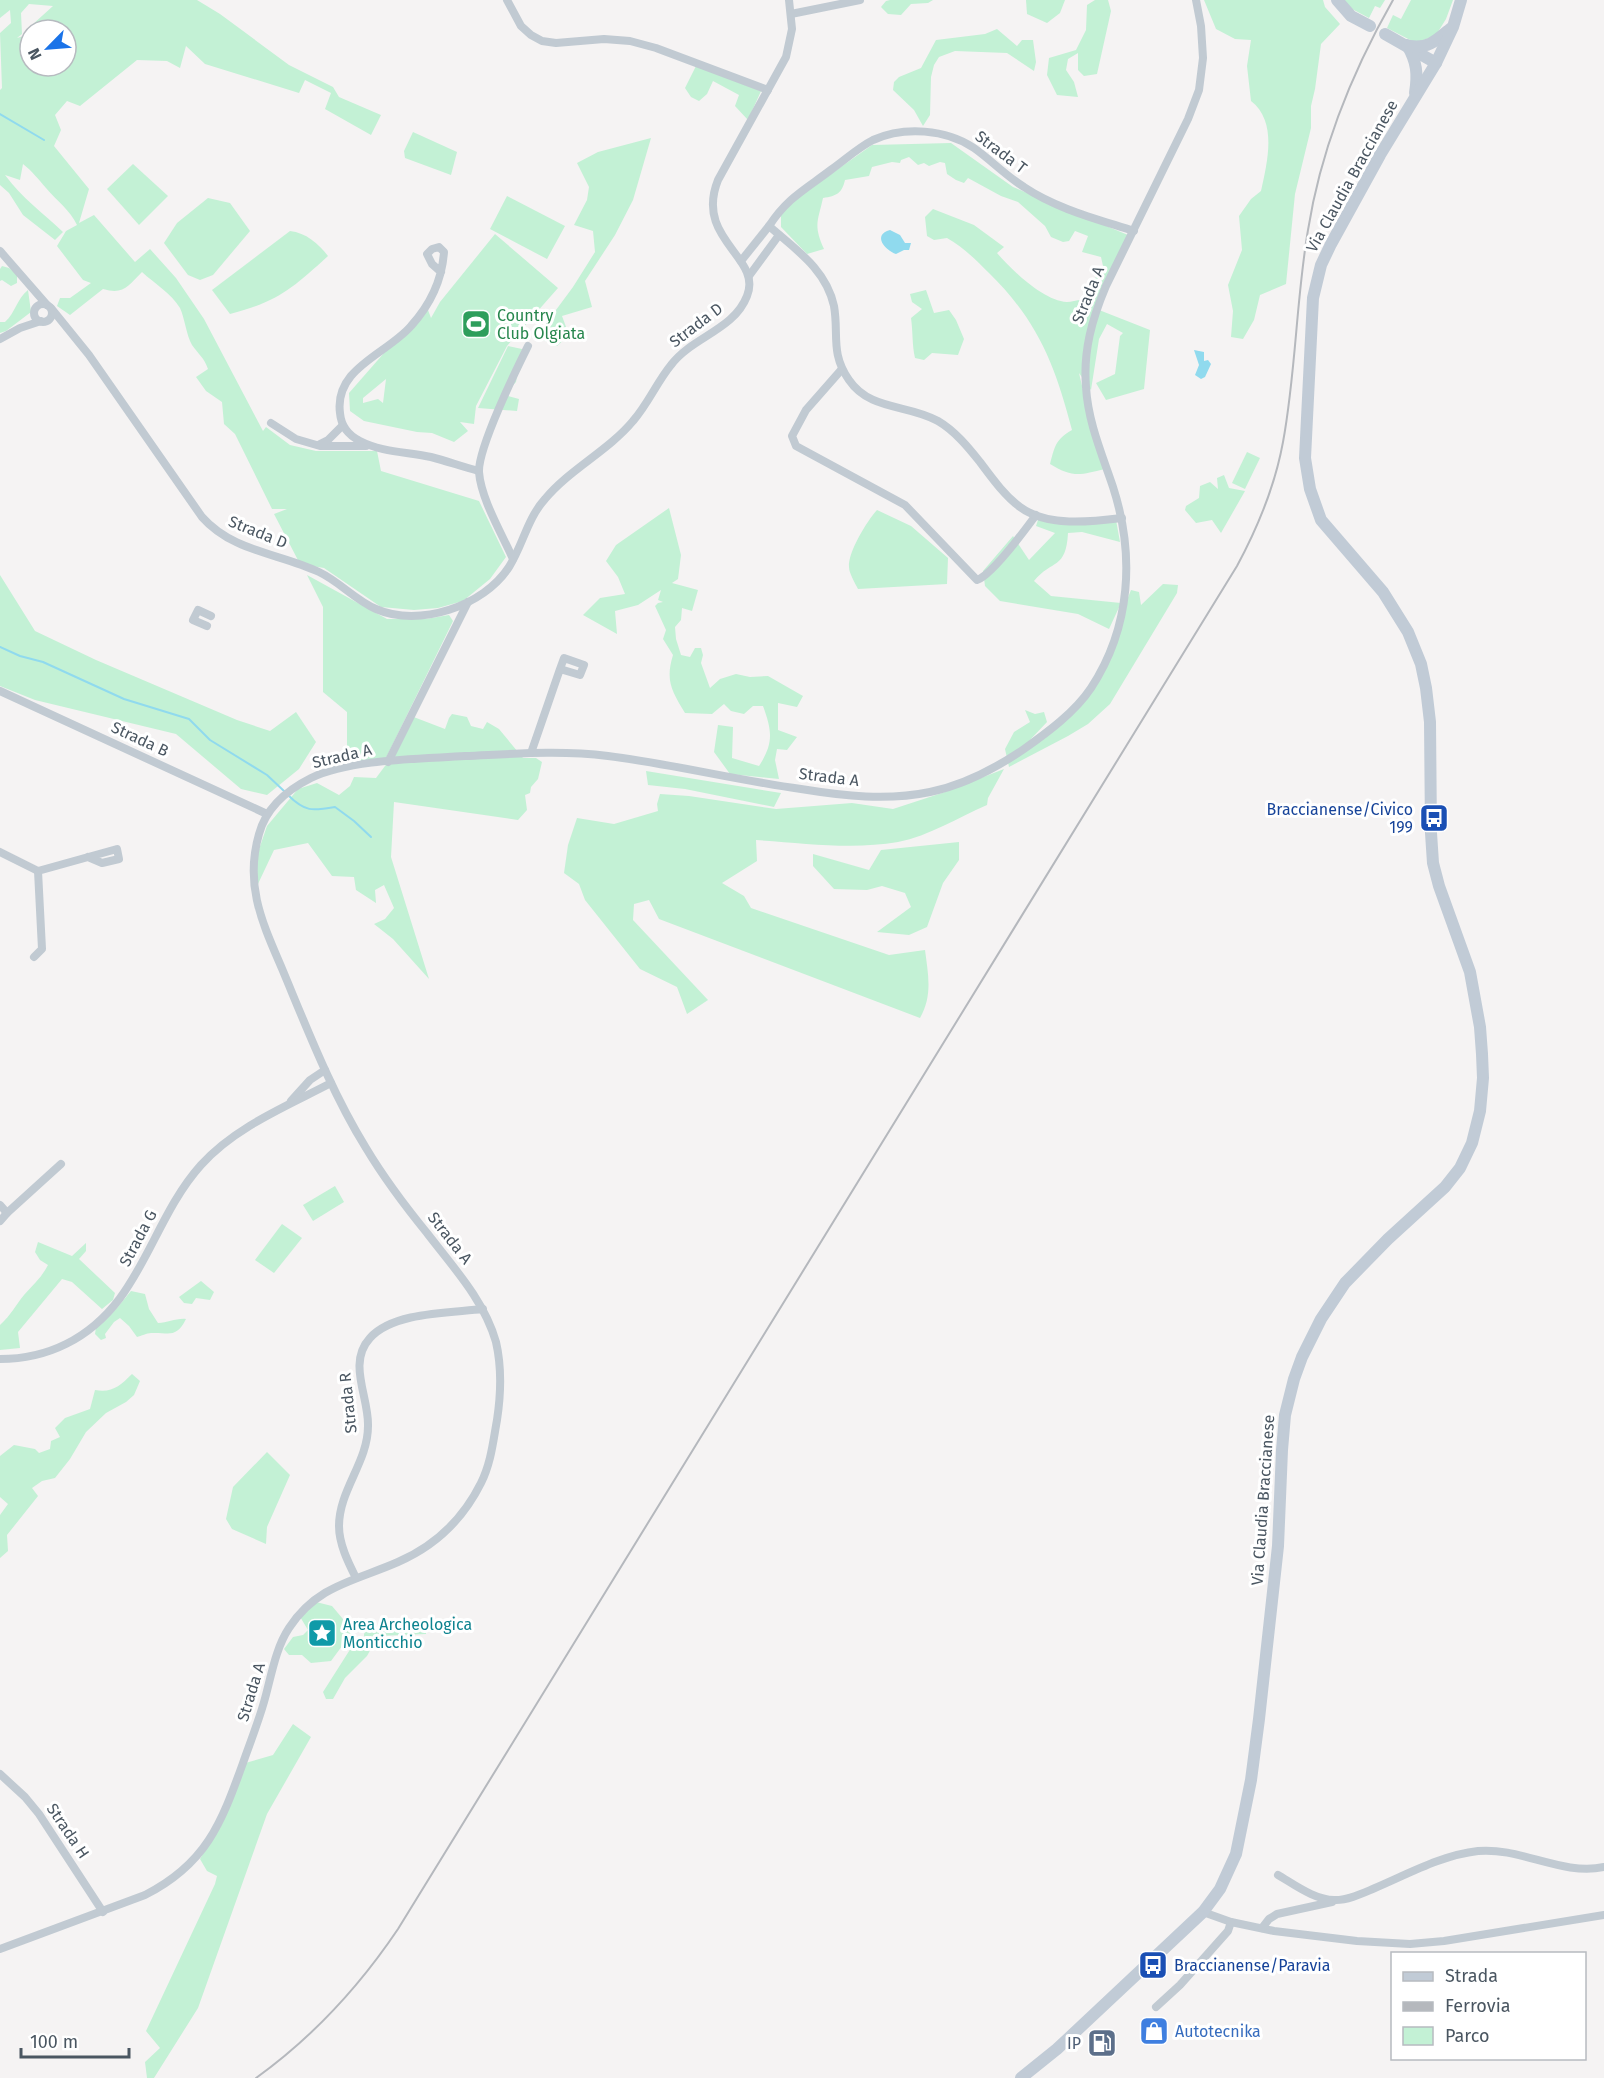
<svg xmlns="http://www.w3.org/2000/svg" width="1604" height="2078" font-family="'Fira Sans',sans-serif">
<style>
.green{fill:#c3f1d5;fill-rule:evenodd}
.water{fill:#90daee}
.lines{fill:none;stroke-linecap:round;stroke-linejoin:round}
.stream{stroke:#90daee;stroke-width:2}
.street{stroke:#c1cad2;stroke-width:8}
.secondary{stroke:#c1cbd6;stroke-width:12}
.rail{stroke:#b5b8bd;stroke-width:2}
.labels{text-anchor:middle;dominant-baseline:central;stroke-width:6;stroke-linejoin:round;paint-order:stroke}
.street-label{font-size:16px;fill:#4a5661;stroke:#fff}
.leisure-label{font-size:16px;fill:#27864d;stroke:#fff;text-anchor:start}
.transit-label{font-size:16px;fill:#164399;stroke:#fff;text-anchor:end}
.culture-label{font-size:16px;fill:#0d838f;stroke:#fff;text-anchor:start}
.shop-label{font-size:16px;fill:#366cbe;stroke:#fff;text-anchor:start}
.service-label{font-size:16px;fill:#4e5e75;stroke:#fff;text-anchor:end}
</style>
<rect width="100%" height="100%" fill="#f5f3f3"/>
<g class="green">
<path d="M0,0H197L220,14L289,65L333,87L339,97L381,115L371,135L325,109L331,93L305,80L299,93L205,64L186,46L180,68L167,61L137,60L80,106L67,101L55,115L61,130L54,146L89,189L79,223L94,215L135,262L150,249L176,278L204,319L263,431L266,427L290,445L316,451H377L381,471L479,501L506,557L490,579L463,601L438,608L414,610L381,607L324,568L300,564L274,514L287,509H272L235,434L224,424L222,402L206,391L196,377L208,369C204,357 198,354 192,345C186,334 185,319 180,308C171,293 155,284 142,272C128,286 124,295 103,289L70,315L57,306L60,298H70L91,283L83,280L57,246L66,231L77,225C70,210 57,201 46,188C38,179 33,172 23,164L20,180L5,175C22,198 43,213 63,232L55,240L23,215L9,193L0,185V90L2,88L0,33L11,23L10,10L0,18ZM29,4L53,6L32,25L36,30H66V66H30V34L17,38L22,34L21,13Z"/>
<path d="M890,0H933L928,3L911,4L901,15L888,14L881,7L886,1Z"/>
<path d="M1026,0H1065L1060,13L1047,23L1027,14Z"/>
<path d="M1095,0H1108L1111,11L1097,74L1084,76L1078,70V53L1068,59L1066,70L1074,82L1078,97L1057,95L1047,75L1049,58L1076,50L1086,30L1087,5Z"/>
<path d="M1204,0H1323L1325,7L1340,24L1321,44L1315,89L1311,106V128L1295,194L1286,284L1260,295L1254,320L1243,339L1231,337L1233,311L1228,285L1242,250L1239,216L1251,199L1261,191C1267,163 1278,122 1251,101L1247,66L1251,40L1235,39L1216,29Z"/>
<path d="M1344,0H1385L1380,8L1375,6L1369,18L1352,9Z"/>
<path d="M1411,0H1453L1446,19L1436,35L1416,43L1387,28L1393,15L1401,19Z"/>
<path d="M997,29L1017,46L1022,40H1033L1036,62L1034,71L1007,53L955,51L939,57L934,65L931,77L930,115L923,126L914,110L893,90L894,82L899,77L921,68L936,40L985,34Z"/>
<path d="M696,66L761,91L748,120L735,106L739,95L713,81L707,94L699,101L691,97L685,88Z"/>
<path d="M413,132L457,152L451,175L405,158L404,151Z"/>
<path d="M651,138L633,200L615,235L585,281L592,307L562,316L569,335L557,346L536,337L573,287L595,252L593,231L574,225L587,200L589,187L577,163L598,152Z"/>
<path d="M951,143L1013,187L1128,235L1094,308L1150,330L1144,389L1106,400L1096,383L1115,374L1120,336L1123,333L1107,324L1099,339L1091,390L1079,373L1096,445L1105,469C1080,475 1073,478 1050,464C1055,446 1055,440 1072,430C1055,365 1038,321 989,273C976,260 963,247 947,238L934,240L927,236L925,217L933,209L974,225L1004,247L997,253C1012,270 1043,301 1067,302C1071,302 1077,300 1081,300L1103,266L1101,257L1082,252L1088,236L1075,231L1069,241L1063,242L1051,237L1045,226L1018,202L1001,196L968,178L964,183L956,180L947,174L945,163L940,162L929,166L924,163L918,165L909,157L901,160L900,163L892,162L872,167L869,176L845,180C842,193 837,196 823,198C818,221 813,225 824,249L807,254L781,227V214L797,198L872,145Z"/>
<path d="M133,164L168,196L139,225L107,189Z"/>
<path d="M507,196L565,226L547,259L490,229Z"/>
<path d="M208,198L230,203L250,231L213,275L200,280L188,275L164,243L177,223Z"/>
<path d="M290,231C306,233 318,243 328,256C293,288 277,302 230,314L212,290Z"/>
<path d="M495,234L558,288L507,346L476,406L474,424L460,422L468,431L454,442L432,433L417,432L364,421L350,411L349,393L384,353L428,310L431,318L440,302ZM386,379L383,403L378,399L363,403V398Z"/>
<path d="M2,266L9,268L17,274V283L11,286L2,280L0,281V269Z"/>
<path d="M28,290L31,312L6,331L0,333V322H5C16,312 16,300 28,290Z"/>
<path d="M926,290L934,313L949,310L956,320L964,339L958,355L932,353L924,360L915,358C912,345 913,332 911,318L922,309L912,302L910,294Z"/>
<path d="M508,346L522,349L516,382L504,395L519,399L517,411L478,408Z"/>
<path d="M1247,452L1260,458L1245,489L1232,483Z"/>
<path d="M1224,475L1229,488L1245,491L1221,533L1212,520L1196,523L1185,510L1186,506L1199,498L1200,486L1210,482L1218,489L1217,478Z"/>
<path d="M669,508L681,555L678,579L672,583L698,590L692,611L682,608L681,620L675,627L676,639L681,655L690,657L695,648H701L703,655L701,663L710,688L720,679L736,674L750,677L768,676L803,696L797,707L778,703V730L797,737L787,750L777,749L775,760L779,779L730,774L714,752L718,725L733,727L732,758L759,766C774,743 772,731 763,706H753L744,714L731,711L724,704L712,714L685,713C672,691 665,681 673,655L663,639L666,630L655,606L658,603L663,602L658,600L661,590L638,605L615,611L617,634L583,615L600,598L625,594L618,577L606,561L616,545Z"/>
<path d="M877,510L911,526L948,558L947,584L858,589C855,583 849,573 849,567C848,552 867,521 877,510Z"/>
<path d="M1038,520H1116L1120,542L1082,532L1068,533C1066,570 1052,559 1034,581L1051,596L1121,603L1109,629L1078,614L1000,601L985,586L983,571L1013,536L1029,560L1055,533L1036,526Z"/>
<path d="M0,575L35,631L96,660L237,720L270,731L296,712L316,742L299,769L267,795L241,789L176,734L35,700L0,686Z"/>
<path d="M307,575L387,619H426L449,615L453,621L384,762L349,766L347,756V712L323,692V607Z"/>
<path d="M1163,584L1178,585L1177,593L1110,704L1088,724L1068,736L1009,767L1005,749L1014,732L1030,722L1025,710L1035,714L1044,712L1047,722L1029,741L1089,695L1131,590L1139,592L1141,605Z"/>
<path d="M452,714L467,717L471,726L483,729L487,722L499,729L523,758H536L542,762L538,779L531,787L530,793L525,795L527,810L518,820L394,802L391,857L429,979L393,939L374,924L385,919L394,908L384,885L375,890L376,903L356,890L354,877L332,876L308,843L274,850L257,886V855L267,826L298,789L317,783L339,795L350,786L354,777L376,778L388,762L411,716L445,729L449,718Z"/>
<path d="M1004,769L988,798L987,805C959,817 929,836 898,842C852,850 803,843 756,840L757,861L722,883L744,896L751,908L889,955L925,950C928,974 933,995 920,1018L659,919L649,900L634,904L633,920L708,1000L687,1014L677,987L640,969L585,900L579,884L564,873L568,845L577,818L614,824L658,811L657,804L660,794L689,796L776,809L852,803L893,809L945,792Z"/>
<path d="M646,771L781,793L774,807L685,789L648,785Z"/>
<path d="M959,842V860L943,883L927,927L909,935L877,932L911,907L905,893L882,886L867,890L834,889L813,866V854L869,870L881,850Z"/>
<path d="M335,1186L344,1202L313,1221L303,1205Z"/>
<path d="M282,1224L302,1238L274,1273L255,1260Z"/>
<path d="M38,1242L72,1256L86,1243V1251L79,1259L115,1293L113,1300L102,1309L72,1282L62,1279L18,1332L20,1348L0,1350V1325C11,1315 15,1306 24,1295C33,1285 42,1277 48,1265L40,1260L35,1252Z"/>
<path d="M201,1281L214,1292L210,1300L196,1298L192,1304L184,1303L179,1297Z"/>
<path d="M131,1291L145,1294L149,1309L158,1323C168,1323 176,1318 186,1319C176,1339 169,1332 151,1333C147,1333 141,1336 137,1337L129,1326L120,1318L114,1322L105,1334L106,1338L101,1340L95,1334L96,1327L117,1308Z"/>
<path d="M132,1374L140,1381L134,1395L126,1402L106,1413L86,1432L70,1459L55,1478L42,1481L32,1488L38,1496L7,1535L8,1551L0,1558V1515L8,1504L0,1497V1456L14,1445L35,1449L39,1453L50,1449L51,1441L60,1437L55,1428L65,1418L90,1409L95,1390C112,1393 120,1386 132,1374Z"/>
<path d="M267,1452L290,1475L267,1527L266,1544L232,1529L226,1519L233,1487Z"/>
<path d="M312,1601L332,1606L353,1631L331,1661L311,1663L302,1655H289L284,1649L293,1637L303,1635L308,1630L299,1615Z"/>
<path d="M426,1622V1634L378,1636L367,1656L345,1678L333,1699H326L323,1692L351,1648L364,1643V1634L367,1628L376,1625L377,1632L396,1624Z"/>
<path d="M293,1724L311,1737L267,1814L198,2008L154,2078H147L145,2062L160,2048L146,2031L215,1884L217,1876L207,1871L200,1859L229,1808L242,1764L273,1755Z"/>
</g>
<g class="water">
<path d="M890,230L900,235L905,243H911L909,250H904L896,254C885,250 872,235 890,230Z"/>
<path d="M1194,350L1204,352V361L1208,360L1211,364L1205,377L1201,379L1195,375L1199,365Z"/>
</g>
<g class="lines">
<g class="stream">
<path d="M0,114L44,140"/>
<path d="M0,647L20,656L43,662L124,699L189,719L210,740L267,775L284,791"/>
<path d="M288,795C305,812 312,811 335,807L354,821L371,837"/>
</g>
<g class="street">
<path d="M507,0L521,26L531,35L542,41L556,43L604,39L630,41L656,48L768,90"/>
<path d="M791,14L860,0"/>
<path d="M0,251L47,305"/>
<path d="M741,261L769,226"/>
<path d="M441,272L432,264L427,254L432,249L439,247L444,252C442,280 430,305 411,326C387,354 334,368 340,413C341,425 348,435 360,441C381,452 408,452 431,457C447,461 463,467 479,471"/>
<path d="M749,276L779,235"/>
<circle cx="43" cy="313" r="9"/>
<path d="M51,308L89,355L202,517C233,552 279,553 319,572C340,582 355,600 376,609C419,628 484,606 509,567C523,545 527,519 545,499C570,469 608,451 633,421C648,404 657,382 671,365C692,337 734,330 747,296C763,257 694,240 718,180L786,57L792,29L789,0"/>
<path d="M0,339L20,328L41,321"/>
<path d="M842,369L806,410L792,436L796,446L905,505L977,580C992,575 1025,530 1036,515"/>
<path d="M271,423L296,439L320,446H366"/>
<path d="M320,444L328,440L342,426"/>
<path d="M1122,518C1090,522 1047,527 1020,507C1004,495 992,478 980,462C968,447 955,431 938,421C908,404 870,411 849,380C830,353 839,334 834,306C826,269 795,249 769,226C788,197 806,189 832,169C846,159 859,147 873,140C904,126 946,129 974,148C991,160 1006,176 1024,187C1057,209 1097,219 1134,231"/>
<path d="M513,559C502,534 481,499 479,472C478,448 516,370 528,346"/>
<path d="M207,626L193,620L198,610L211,616"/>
<path d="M0,691L267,814"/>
<path d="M531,753L560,669L580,675L584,665L564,658L560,669"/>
<path d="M388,762L468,602"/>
<path d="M0,852L38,871"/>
<path d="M34,957L42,949L38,871L117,849L119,859L102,863L88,857"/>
<path d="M291,1101L310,1080L325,1070"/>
<path d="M0,1205L7,1213"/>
<path d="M0,1221L7,1213L61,1164"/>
<path d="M0,1359C23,1359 46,1354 66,1344C142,1306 149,1223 201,1165C235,1127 287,1106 331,1083"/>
<path d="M356,1578C348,1562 339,1544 339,1526C339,1490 368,1462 368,1426C369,1397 347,1363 370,1338C393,1312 449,1313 483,1309"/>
<path d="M0,1774L25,1797L39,1814L103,1912"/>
<path d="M1278,1875C1295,1885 1316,1901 1336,1900C1349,1900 1363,1893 1375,1888C1408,1874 1442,1855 1478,1851C1520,1847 1562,1876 1604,1867"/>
<path d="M1203,1912L1231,1922L1274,1931L1357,1941L1410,1944L1444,1941L1604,1915"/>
<path d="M1262,1928L1269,1919L1277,1914L1332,1902"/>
<path d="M0,1949L145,1895C206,1864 221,1824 243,1763C250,1743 258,1723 264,1702C271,1678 275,1649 289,1628C317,1585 355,1581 398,1562C435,1546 463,1519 481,1483C491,1463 493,1442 497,1420C501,1394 502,1368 496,1342C484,1300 453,1267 427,1233C405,1206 384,1178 366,1148C332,1093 308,1031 283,971C263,924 244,886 259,834C266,808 287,790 311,778C350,759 420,759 465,756C512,754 560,750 608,756C672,764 736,780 801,789C844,796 887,801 930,792C964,785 996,768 1024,749C1048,732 1075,712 1091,688C1131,627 1135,555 1113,487C1102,454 1088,422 1086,387C1083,351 1092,319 1106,286L1188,119L1199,90L1203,58L1201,26L1196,0"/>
<path d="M1156,2007L1180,1985L1228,1931L1231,1922"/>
</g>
<g class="secondary">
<path d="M1337,0L1351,16L1370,26"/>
<path d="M1385,34L1436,63"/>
<path d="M1407,45C1417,62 1418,74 1415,93"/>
<path d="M1410,46C1428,49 1437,40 1450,29"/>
<path d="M1021,2078L1057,2049L1203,1912L1220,1889L1236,1854L1251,1780L1259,1719L1278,1546L1282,1450L1285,1415L1294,1379L1302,1357L1321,1319L1345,1283L1388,1239L1445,1187L1460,1168L1472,1143L1480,1111L1483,1078L1482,1054L1480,1027L1470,972L1439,886L1433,863L1431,833L1430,722L1426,688L1421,664L1408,632L1383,592L1321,520L1310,489L1305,458L1313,298L1321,265L1331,244L1380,155L1436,63L1453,27L1461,0"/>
</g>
<path class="rail" d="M256,2078C313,2037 359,1987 398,1929L1237,566C1258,527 1275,486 1283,442C1296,372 1296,300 1308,230C1321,148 1352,72 1393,0"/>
</g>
<defs>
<g id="stadium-square" transform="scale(1.5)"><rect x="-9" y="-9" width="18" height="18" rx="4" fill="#2e9e5b" stroke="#fff"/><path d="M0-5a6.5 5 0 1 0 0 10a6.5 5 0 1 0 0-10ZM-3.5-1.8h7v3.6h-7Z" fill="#fff"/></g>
<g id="bus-square" transform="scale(1.5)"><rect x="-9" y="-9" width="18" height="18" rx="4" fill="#1a4fb4" stroke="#fff"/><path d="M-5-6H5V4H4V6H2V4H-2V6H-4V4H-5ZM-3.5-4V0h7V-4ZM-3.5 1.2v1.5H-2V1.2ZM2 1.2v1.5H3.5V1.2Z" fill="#fff"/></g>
<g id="sight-square" transform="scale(1.5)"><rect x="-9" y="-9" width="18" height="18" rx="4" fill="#0f9aa8" stroke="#fff"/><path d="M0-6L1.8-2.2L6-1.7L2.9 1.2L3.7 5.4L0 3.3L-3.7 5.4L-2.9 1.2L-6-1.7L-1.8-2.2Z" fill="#fff"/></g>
<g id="shop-square" transform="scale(1.5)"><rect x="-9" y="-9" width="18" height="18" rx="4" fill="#3f7fe0" stroke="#fff"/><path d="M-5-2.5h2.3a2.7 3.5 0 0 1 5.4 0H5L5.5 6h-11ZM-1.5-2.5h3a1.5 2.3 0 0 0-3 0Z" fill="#fff"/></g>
<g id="fuel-square" transform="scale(1.5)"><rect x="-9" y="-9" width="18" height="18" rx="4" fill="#5c6f8a" stroke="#fff"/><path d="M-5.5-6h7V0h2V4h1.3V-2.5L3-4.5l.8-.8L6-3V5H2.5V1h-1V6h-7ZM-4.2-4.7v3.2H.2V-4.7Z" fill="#fff"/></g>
</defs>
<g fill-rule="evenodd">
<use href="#stadium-square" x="476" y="324"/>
<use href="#bus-square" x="1434" y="818"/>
<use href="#sight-square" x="322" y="1633"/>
<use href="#bus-square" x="1153" y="1965"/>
<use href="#shop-square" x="1154" y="2031"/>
<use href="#fuel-square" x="1102" y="2043"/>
</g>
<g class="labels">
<g class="street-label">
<text transform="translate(1001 152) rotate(37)">Strada T</text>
<text transform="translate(1352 176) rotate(-61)">Via Claudia Braccianese</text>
<text transform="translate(1088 295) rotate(-68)">Strada A</text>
<text transform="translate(696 325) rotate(-37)">Strada D</text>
<text transform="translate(258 532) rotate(22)">Strada D</text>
<text transform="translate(140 739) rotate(25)">Strada B</text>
<text transform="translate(342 756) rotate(-13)">Strada A</text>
<text transform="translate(829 777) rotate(7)">Strada A</text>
<text transform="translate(138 1238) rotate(-62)">Strada G</text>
<text transform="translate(450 1238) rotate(52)">Strada A</text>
<text transform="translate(348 1403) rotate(-96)">Strada R</text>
<text transform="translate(1263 1500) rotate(-86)">Via Claudia Braccianese</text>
<text transform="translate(251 1692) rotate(-73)">Strada A</text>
<text transform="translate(68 1831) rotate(56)">Strada H</text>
</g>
<g class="leisure-label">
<text x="497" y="315">Country<tspan x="497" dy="18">Club Olgiata</tspan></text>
</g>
<g class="transit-label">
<text x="1413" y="809">Braccianense/Civico<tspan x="1413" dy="18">199</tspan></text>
<text x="1174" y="1965" text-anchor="start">Braccianense/Paravia</text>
</g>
<g class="culture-label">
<text x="343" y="1624">Area Archeologica<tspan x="343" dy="18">Monticchio</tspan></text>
</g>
<g class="shop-label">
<text x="1175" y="2031">Autotecnika</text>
</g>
<g class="service-label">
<text x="1081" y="2043">IP</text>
</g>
</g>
<rect x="1391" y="1952" width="195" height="108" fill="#ffffff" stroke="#b7bbc0" stroke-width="1.5"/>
<rect x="1403" y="1972" width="30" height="9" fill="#c1cbd6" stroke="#b7bbc0" stroke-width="1.5"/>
<text x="1445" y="1982" font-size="18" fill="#4a5661">Strada</text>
<rect x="1403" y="2002" width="30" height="9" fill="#b5b8bd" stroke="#b7bbc0" stroke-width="1.5"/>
<text x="1445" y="2012" font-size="18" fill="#4a5661">Ferrovia</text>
<rect x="1403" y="2027" width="30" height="18" fill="#c3f1d5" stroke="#b7bbc0" stroke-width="1.5"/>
<text x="1445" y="2042" font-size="18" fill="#4a5661">Parco</text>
<g transform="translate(48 48) rotate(245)"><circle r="28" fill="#ffffff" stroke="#b7bbc0" stroke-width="1.5"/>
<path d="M0-4.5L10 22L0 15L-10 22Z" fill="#1a73e8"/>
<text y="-9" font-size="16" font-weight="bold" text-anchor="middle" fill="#4a5661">N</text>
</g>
<path d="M21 2048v9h108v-9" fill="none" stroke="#4a5661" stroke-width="3"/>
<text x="30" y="2048" font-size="18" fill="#4a5661" stroke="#ffffff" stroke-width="4.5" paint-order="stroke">100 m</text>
</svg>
